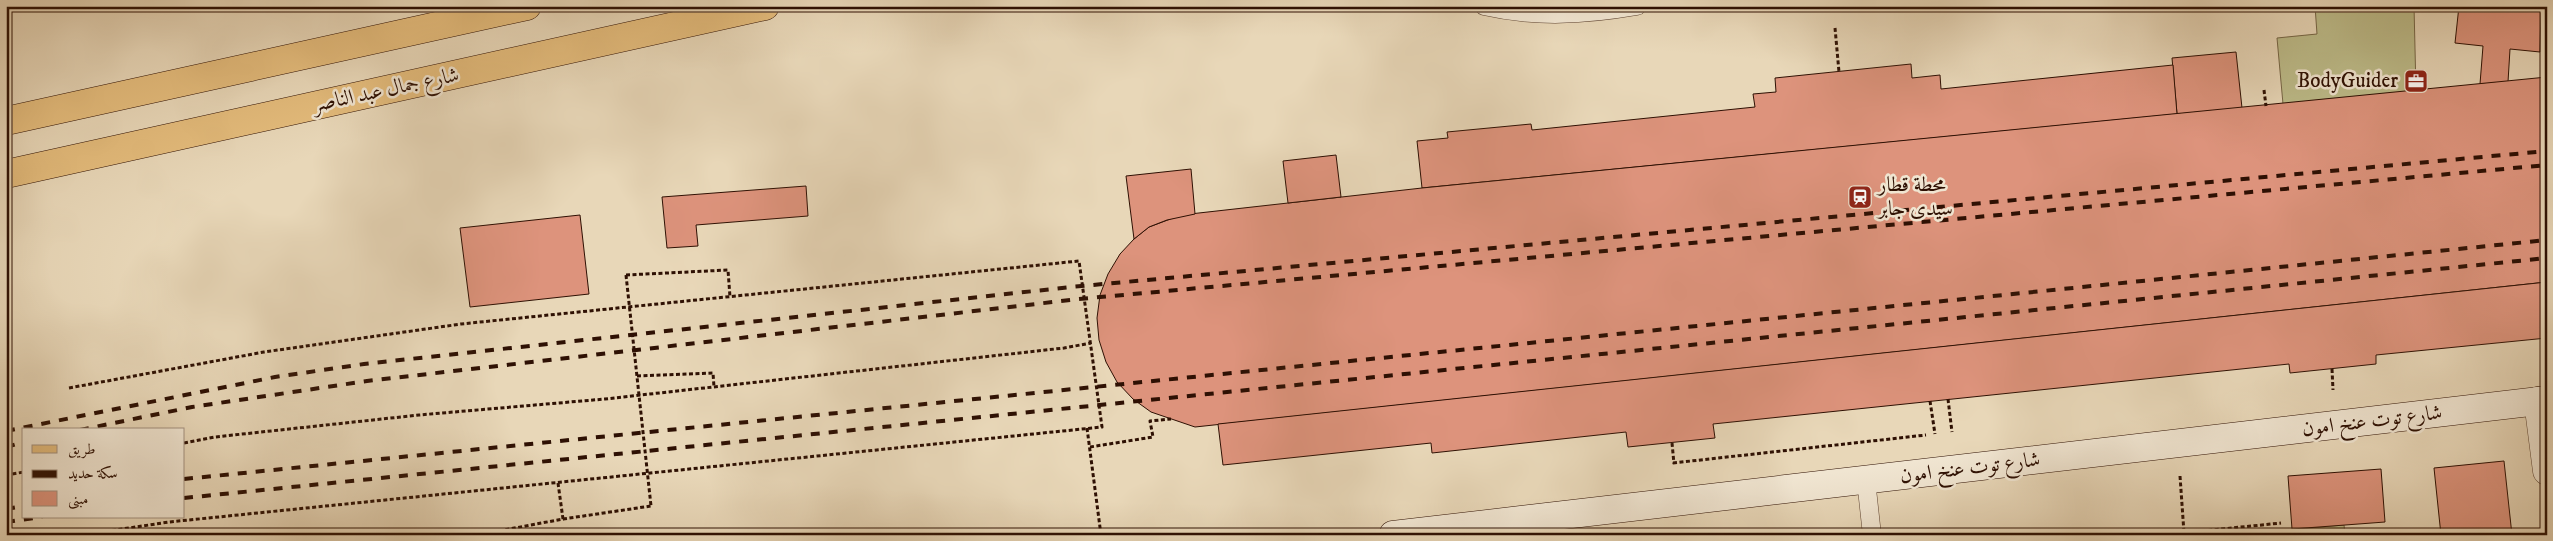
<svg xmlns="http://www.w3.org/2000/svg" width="2553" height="541" font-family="'IM FELL DW Pica',Amiri,serif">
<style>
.grass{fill:#bdbc8a;stroke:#766646}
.building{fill:#dd937c;stroke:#2e1003}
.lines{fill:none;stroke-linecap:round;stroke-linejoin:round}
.service-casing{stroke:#5c4230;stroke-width:19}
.minor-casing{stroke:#5c4230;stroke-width:29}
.secondary-casing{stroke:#2e1003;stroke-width:29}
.primary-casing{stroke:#2e1003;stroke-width:29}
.path{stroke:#2e1003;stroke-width:3;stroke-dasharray:4 2.5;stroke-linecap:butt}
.service{stroke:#f0e5d1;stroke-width:18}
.minor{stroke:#f0e5d1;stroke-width:28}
.secondary{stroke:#f0e5d1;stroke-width:28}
.primary{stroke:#e4bc7c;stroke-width:28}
.rail{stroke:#2e1003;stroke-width:4;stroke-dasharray:9 9;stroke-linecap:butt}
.path-bridge{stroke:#2e1003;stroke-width:3;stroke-dasharray:4 2.5;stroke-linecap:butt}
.labels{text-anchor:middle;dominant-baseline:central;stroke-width:5;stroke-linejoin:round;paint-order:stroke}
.poi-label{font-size:21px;fill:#2e1003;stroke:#f0e5d1;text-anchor:end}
.street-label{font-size:21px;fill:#2e1003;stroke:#f0e5d1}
</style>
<rect width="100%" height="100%" fill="#e8d7b8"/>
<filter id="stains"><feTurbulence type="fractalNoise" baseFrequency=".004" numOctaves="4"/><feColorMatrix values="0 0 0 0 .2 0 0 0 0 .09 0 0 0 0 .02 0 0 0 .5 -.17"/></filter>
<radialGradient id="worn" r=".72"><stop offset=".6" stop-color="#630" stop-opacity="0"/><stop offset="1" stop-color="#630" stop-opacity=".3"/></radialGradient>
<g class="grass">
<path d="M2315,6H2414L2416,91L2283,104L2277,38L2317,34Z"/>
<path d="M2344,525L2345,535H2227Z"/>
</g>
<g class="building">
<path d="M2459,6H2541L2540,52L2510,49L2508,82L2480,84L2483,46L2455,43Z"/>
<path d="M2236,52L2242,108L2177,114L2172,58Z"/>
<path d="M1911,64L1912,78L1940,75L1941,89L2173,65L2177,114L1422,188L1417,141L1448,138L1447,132L1531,124L1532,130L1755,107L1753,94L1776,92L1775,78Z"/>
<path d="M2547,77V282L1195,427L1151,412L1133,399L1117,382L1106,362L1099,340L1097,318L1100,295L1108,274L1120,254L1134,239L1149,227L1181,215L1422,188Z"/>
<path d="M1336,155L1341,197L1288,203L1283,161Z"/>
<path d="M1191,169L1195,214L1167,220L1149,227L1134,239L1126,176Z"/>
<path d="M806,186L808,216L696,225L698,246L667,248L662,197Z"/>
<path d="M580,215L589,294L470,307L460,228Z"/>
<path d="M2547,282V338L2376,355V364L2290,373L2289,364L1713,424L1715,438L1628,447L1626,432L1432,453L1431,443L1223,465L1218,424Z"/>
<path d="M2504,461L2512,535H2441L2434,468Z"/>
<path d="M2381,469L2385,522L2292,529L2288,476Z"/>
</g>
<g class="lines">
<g class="service-casing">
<g id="service">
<path d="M1484,6C1536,18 1585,15 1637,6"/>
<path d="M1866,480L1872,535"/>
</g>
</g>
<g class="minor-casing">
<path id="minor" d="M2538,401L2547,471"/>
</g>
<g class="secondary-casing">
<path id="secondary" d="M1393,535L2547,400"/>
</g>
<g class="primary-casing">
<g id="primary">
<path d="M6,121L527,6"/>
<path d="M6,174L765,6"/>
</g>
</g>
<g class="path">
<path d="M1835,28L1839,72"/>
<path d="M2264,90L2266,106"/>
<path d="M626,275L728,270L730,297"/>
<path d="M2332,369L2333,390"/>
<path d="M637,376L713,373L714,387"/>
<path d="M69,388L264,352L461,324L1079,261L1102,427L169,522L82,535"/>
<path d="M1948,399L1952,432"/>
<path d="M1930,401L1935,434"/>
<path d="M1087,428L1101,535"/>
<path d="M184,443L215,437L419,415L605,399L1064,348L1091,343"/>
<path d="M1672,443L1674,464"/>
<path d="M1090,447L1153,437L1150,421L1171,419"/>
<path d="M1673,463L1926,435"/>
<path d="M6,475L24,472"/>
<path d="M2180,476L2184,533"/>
<path d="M563,519L651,506"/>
<path d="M505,535L504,530L563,519L558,483"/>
<path d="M2163,535L2281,523"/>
</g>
<use href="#service" class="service"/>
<use href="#minor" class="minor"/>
<use href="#secondary" class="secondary"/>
<use href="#primary" class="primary"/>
<g class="rail">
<path d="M80,430L192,407L367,381L1079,299L2547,165"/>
<path d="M6,431L275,377L364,364L1071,287L2547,151"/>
<path d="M6,447L24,442"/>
<path d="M184,479L2547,240"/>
<path d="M184,498L2547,258"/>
<path d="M6,509L24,506"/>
<path d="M6,522L42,517"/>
</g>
<path class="path-bridge" d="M626,275L651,506"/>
</g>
<defs>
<g id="office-square" transform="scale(1.25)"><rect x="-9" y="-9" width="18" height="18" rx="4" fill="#8f2418" stroke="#f0e5d1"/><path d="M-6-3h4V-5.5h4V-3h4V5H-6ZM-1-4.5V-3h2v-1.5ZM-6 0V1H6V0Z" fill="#fff"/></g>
<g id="station-square" transform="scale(1.25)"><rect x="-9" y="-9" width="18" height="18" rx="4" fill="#8f2418" stroke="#f0e5d1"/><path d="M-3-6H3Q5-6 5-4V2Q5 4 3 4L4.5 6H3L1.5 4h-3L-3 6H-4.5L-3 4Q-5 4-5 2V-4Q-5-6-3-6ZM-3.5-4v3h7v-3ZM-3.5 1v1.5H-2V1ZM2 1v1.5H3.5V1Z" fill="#fff"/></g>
</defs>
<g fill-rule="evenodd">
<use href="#office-square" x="2416" y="81"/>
<use href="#station-square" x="1860" y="197"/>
</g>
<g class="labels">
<g class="poi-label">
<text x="2398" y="81">BodyGuider</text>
<text x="1878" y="185" text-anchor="start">محطة قطار<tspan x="1878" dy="24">سيدى جابر</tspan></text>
</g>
<g class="street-label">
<text transform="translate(386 90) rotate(-12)">شارع جمال عبد الناصر</text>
<text transform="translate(2372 421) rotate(-7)">شارع توت عنخ امون</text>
<text transform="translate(1970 468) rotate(-7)">شارع توت عنخ امون</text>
</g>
</g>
<rect width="2553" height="541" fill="none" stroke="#e8d7b8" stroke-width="25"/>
<rect x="8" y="8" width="2538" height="526" fill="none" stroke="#2e1003" stroke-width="2.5"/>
<rect x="12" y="12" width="2528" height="516" fill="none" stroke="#2e1003"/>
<rect x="22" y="428" width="162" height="90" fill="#f0e5d1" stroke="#a2907f"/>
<rect x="32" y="445" width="25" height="8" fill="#e4bc7c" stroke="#a2907f"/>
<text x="68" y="454" font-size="15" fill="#2e1003">طريق</text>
<rect x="32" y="470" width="25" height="8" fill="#2e1003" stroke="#a2907f"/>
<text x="68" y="478" font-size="15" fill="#2e1003">سكة حديد</text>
<rect x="32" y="491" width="25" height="15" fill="#dd937c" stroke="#a2907f"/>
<text x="68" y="504" font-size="15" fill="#2e1003">مبنى</text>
<rect width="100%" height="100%" filter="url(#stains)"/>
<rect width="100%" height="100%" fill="url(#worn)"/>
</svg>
